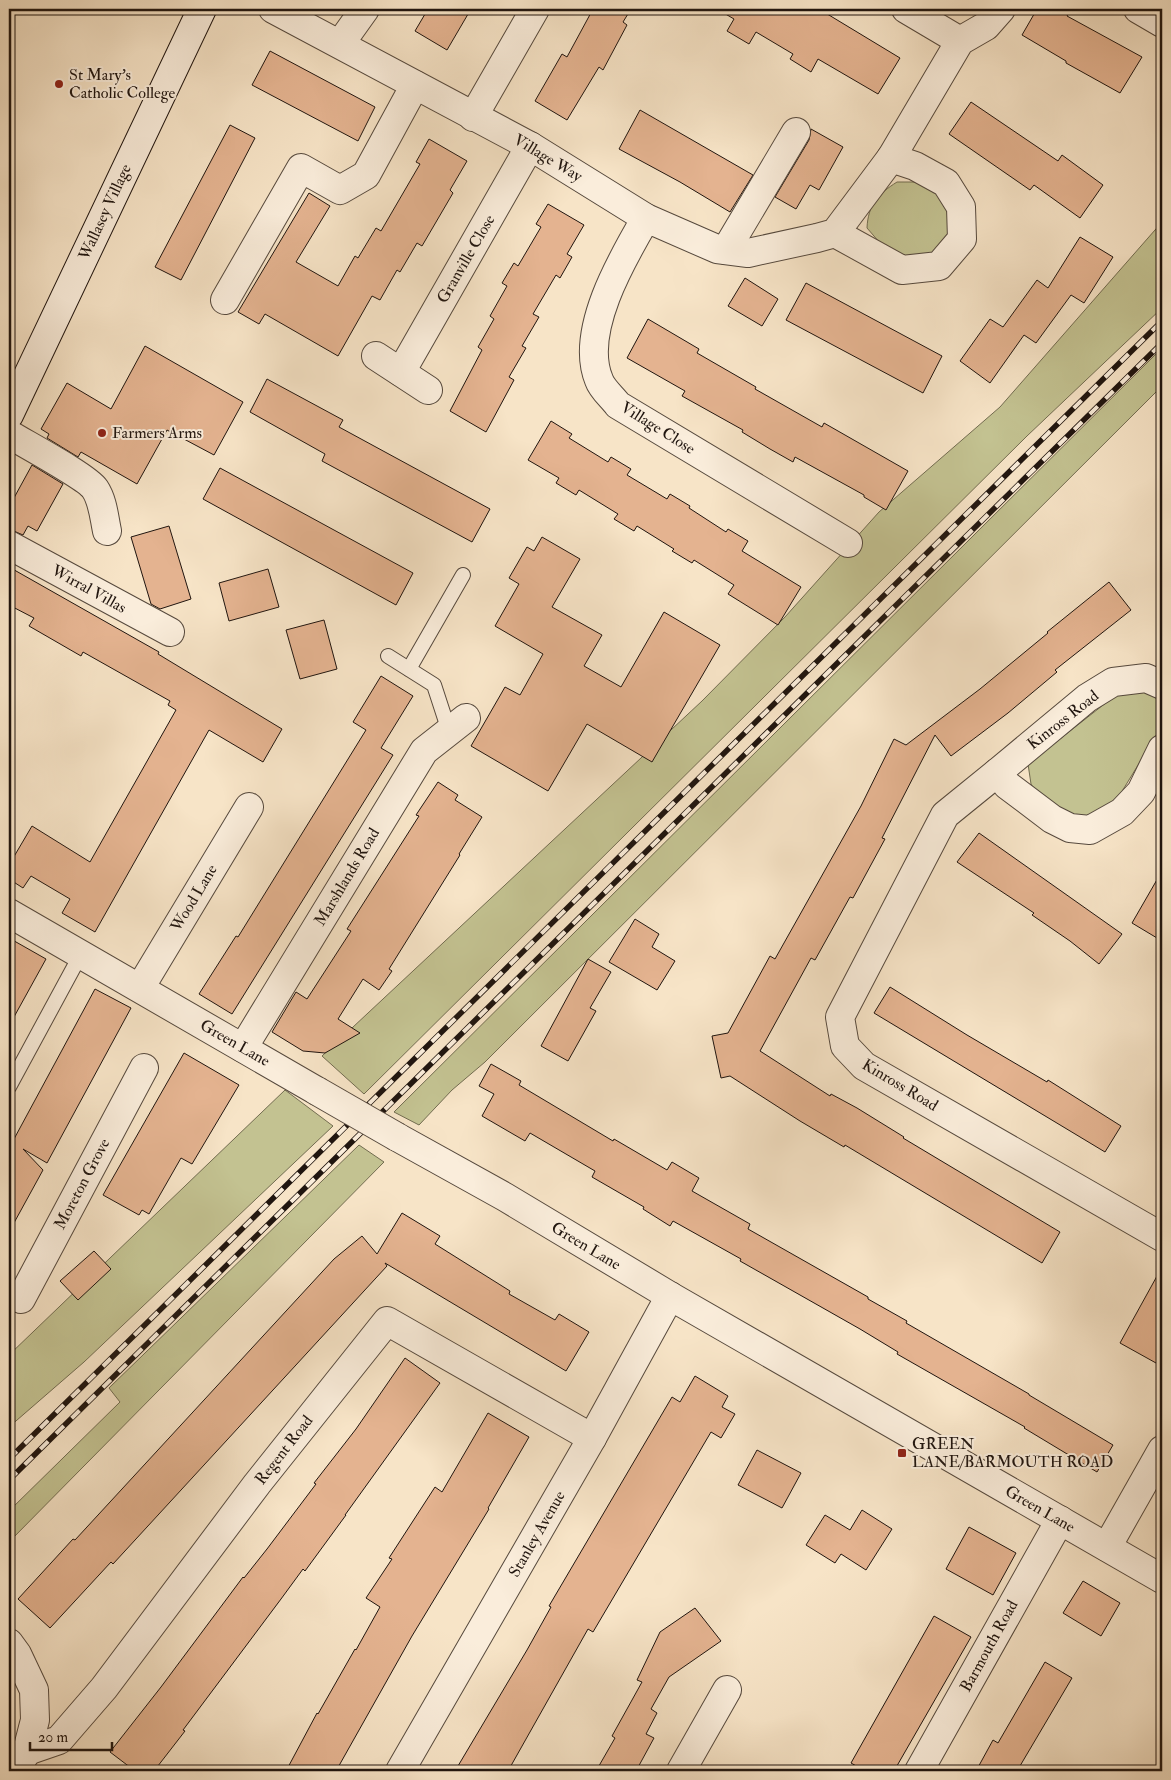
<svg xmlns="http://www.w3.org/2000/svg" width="1171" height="1780" font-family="'IM FELL Double Pica',serif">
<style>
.green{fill:#c3c291;stroke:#726c50}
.building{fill:#e4b390;stroke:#20150f}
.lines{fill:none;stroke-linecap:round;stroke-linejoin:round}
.service-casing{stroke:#56493d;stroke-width:16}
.minor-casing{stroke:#56493d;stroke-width:30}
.tertiary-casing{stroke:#56493d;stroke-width:30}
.secondary-casing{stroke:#20150f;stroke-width:30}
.service{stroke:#faeddb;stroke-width:14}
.minor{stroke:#faeddb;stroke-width:28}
.tertiary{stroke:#faeddb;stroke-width:28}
.secondary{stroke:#faeddb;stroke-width:28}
.rail-casing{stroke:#20150f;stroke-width:5.5}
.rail{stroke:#faeddb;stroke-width:4;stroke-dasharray:11;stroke-linecap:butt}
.tertiary-bridge-casing{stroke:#56493d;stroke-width:30;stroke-linecap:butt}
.tertiary-bridge{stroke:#faeddb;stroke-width:28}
.poi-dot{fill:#8f2418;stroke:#faeddb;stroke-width:2}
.labels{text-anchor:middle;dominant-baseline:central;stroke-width:4;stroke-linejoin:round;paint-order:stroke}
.poi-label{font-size:16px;fill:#20150f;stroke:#faeddb;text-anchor:start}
.street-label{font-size:16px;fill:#20150f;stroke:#faeddb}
</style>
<rect width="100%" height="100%" fill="#f7e4c7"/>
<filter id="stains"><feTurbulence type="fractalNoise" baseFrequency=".004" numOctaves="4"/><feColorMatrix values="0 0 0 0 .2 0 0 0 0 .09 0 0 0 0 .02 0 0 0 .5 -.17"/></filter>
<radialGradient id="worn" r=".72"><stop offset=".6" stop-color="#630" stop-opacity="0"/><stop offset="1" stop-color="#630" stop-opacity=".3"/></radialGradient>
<g class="green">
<path d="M897,182H915L936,192L949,212L950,233L942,247L926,259L908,260L887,251L867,228C868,205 878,194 897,182Z"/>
<path d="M1162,222V308L1027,436L364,1094L322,1056L702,701L785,617L879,512L1000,407Z"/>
<path d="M1162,348V386L485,1062L452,1090L419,1125L394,1112Z"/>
<path d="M1143,690L1159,698L1162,709V726L1113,806L1081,820L1038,795L1031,784L1028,764L1121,691Z"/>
<path d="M285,1090L333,1126L84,1362L9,1427V1355Z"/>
<path d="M359,1145L384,1162L9,1542V1511L120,1402L109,1388Z"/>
</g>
<g class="building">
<path d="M428,9H471L447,50L415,31Z"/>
<path d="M593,9H631L623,22L627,25L603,70L599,67L567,120L535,101L562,54L567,57Z"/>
<path d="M717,9H819L900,58L878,94L818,59L811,72L790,59L793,54L756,32L749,44L727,31L734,19Z"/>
<path d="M1037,9H1071L1067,16L1142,57L1120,93L1066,63V61L1022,35Z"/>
<path d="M270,51L375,107L358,141L252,85Z"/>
<path d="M971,102L1058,161L1062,155L1103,185L1080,218L1034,185L1030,190L949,134Z"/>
<path d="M640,110L753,175L730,212L680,182L619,149Z"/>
<path d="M230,125L255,138L181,280L155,267Z"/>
<path d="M811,129L843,147L819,190L810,185L796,209L775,197L809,140Z"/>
<path d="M429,139L467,161L450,190L453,193L422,246L417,243L400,272L397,270L380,300L372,296L338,356L265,314L259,324L238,312L309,193L330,206L296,262L338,286L355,256L358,258L376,228L381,231L420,164L416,162Z"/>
<path d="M548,204L584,225L567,254L572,257L560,278L556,275L533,314L539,317L522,346L526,348L509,377L514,380L486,432L450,411L482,350L478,347L494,319L490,316L507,286L502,283L514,263L518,266L541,227L536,224Z"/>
<path d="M1080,237L1113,257L1084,303L1071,295L1036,343L1024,335L990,383L960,361L990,319L1003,327L1037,280L1048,288Z"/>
<path d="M745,278L778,299L762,326L728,306Z"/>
<path d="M806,283L942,356L923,393L786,320Z"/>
<path d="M648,319L699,349L697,353L756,387L755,389L822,427L824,423L908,471L886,510L864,497V495L795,457L793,462L770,449L742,432L743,430L682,396L685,391L627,358Z"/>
<path d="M145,346L243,402L214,455L167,430L137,484L81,452L78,457L47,438L49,434L41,429L67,383L111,409Z"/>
<path d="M267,379L343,420L339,427L490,509L472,542L322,461L325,454L250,412Z"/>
<path d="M551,421L572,434L569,438L608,462L611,457L631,469L627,475L667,499L670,494L690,506L689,508L726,532L728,529L748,541L742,551L801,587L778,625L728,594L734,585L694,560L692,563L672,551L674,549L637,526L634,531L614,519L618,514L579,490L576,495L556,483L559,478L528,460Z"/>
<path d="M32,465L63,484L37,531L28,526L23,535L9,529V507Z"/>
<path d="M220,468L413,573L396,605L203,499Z"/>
<path d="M169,526L191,599L160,609L151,604L131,537Z"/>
<path d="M542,537L580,559L552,607L602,635L584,666L621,687L664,612L720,645L652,762L587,724L548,791L471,746L505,687L520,695L543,654L495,626L519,584L509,578L527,547L534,551Z"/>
<path d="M9,567L159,652L158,654L282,729L263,762L209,730L95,932L62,913L70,899L31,876L23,888L9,879V865L32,826L90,862L176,710L168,705L170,701L83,652L81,656L29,626L34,618L9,605Z"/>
<path d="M268,569L279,607L229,621L219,583Z"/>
<path d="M1109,582L1131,610L1055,670L1057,672L1008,713L951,756L935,735L882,838L885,839L853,898L850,897L815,960L811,958L760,1051L830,1096L831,1094L857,1108L904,1137L903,1138L1060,1232L1042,1263L845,1145L844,1147L800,1121L730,1076L721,1078L712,1036L728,1033L770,956L775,959L861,806L894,739L906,745L980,689L1048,633L1047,632Z"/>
<path d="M324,620L337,669L300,679L286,630Z"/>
<path d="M381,676L413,696L381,748L393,755L232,1014L199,994L236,936L238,937L366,730L353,722Z"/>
<path d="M438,782L458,795L455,800L482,817L459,854L460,855L389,969L392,971L379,990L363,979L338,1019L360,1033L325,1053L303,1051L272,1032L296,992L307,999L351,931L347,929L419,816L416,815Z"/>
<path d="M979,833L1122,934L1099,964L1070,941L1032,915L1034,913L957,862Z"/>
<path d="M1162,871V941L1132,923Z"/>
<path d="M635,919L659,934L652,947L675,961L657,990L609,962Z"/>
<path d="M9,938L46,959L9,1026Z"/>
<path d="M588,959L611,972L590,1008L596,1011L568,1061L541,1046Z"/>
<path d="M890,987L967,1035L1047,1082L1048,1080L1121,1126L1105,1152L874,1013Z"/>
<path d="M95,989L131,1008L47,1163L23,1149L43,1170L9,1232V1134L14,1139Z"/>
<path d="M184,1053L239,1085L192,1164L181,1158L149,1214L142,1210L139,1215L103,1195Z"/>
<path d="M491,1064L521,1081L519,1085L613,1141L614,1139L667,1170L672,1162L699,1178L692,1191L750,1224L748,1229L868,1297V1299L907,1321L906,1323L1029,1394V1395L1113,1445L1097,1472L1024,1428L1025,1427L897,1354L898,1352L860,1329L740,1261L741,1259L673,1221L670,1226L643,1209L644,1207L592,1177L595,1171L530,1133L525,1141L482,1116L494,1094L479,1086Z"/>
<path d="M402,1213L440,1236L435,1244L510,1291L509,1294L555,1320L559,1314L589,1332L566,1371L385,1263L387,1266L113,1564L111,1562L50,1628L18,1599L73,1539L75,1540L334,1259L362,1236L377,1254Z"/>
<path d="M94,1251L111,1269L78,1300L60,1281Z"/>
<path d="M1162,1267V1352L1156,1363L1120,1343Z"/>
<path d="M405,1358L440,1383L345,1515H346L305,1571L303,1569L281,1599L183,1730L185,1731L154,1771H135L110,1752L161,1687L243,1577L244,1578L267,1549L316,1484L314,1483L356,1429Z"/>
<path d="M695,1376L728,1396L722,1407L735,1414L721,1438L711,1432L593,1632L588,1629L508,1771H455L527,1650L551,1607L549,1606L672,1397L680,1402Z"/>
<path d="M488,1413L529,1437L488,1508L489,1509L412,1636L336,1771H286L317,1713L318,1714L355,1649L356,1650L380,1607L366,1598L392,1559L389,1558L435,1487L442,1492Z"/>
<path d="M757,1450L801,1473L782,1508L738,1485Z"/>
<path d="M862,1510L892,1529L866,1570L841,1554L835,1563L806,1545L825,1515L850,1530Z"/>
<path d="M969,1527L1016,1553L993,1595L946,1569Z"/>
<path d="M1083,1581L1120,1603L1101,1636L1063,1613Z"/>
<path d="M695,1608L721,1641L669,1677L651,1709L657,1713L646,1734L654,1738L636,1771H596L615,1738L612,1736L642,1682L637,1680L660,1632Z"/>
<path d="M934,1616L971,1637L894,1771H865L851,1763Z"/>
<path d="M1045,1662L1072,1678L1017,1771H976L993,1740L998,1743Z"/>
</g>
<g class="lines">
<g class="service-casing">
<g id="service">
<path d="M388,656L434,685L449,731"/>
<path d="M409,669L463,575"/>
<path d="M9,1087L81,954"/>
</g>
</g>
<g class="minor-casing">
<g id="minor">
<path d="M273,9L530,146L646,218L717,249L748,253L817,238L835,233L891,158L960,41L986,26L1001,9"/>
<path d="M906,9L960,41"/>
<path d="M1138,9L1162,23"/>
<path d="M340,44L365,9"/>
<path d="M473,117L535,9"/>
<path d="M646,218C622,259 579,332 599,380C602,389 612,397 618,405L848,543"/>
<path d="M835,233L902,270L939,266L962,239L961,207L946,183L915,166L891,158"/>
<path d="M726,250L796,132"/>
<path d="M225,300L301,168L340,190L366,175L415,85"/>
<path d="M376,356L428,390"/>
<path d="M401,372L530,146"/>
<path d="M9,434C25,444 87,477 95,489C103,501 104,517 107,531"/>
<path d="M9,545L170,632"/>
<path d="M1162,749L1141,792L1122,812L1090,830L1070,828L1052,819L1007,785L998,772L945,815L840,1017L845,1046L864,1066L1162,1237"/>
<path d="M998,772L1087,698L1113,682L1146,678L1162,685"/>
<path d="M140,988L249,807"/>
<path d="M243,1048L424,751L466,718"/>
<path d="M9,1293L21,1299L144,1068"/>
<path d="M1107,1547L1162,1450"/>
<path d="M9,1643L17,1654L34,1690L35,1720L27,1751L15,1771"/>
<path d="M27,1751L59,1740L104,1688L257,1484L387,1321L592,1438"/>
<path d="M400,1771L592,1438L670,1296"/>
<path d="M681,1771L727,1690"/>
<path d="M919,1771L1060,1520"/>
</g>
</g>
<g class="tertiary-casing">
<g id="tertiary">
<path d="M9,913L317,1091"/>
<path d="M397,1137L505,1197L670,1296L1162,1579"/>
</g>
</g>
<g class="secondary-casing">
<path id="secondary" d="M9,415L202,9"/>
</g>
<use href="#service" class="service"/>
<use href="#minor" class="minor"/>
<use href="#tertiary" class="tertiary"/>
<use href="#secondary" class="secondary"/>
<g class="rail-casing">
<g id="rail">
<path d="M9,1459L1162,321"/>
<path d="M9,1480L1162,343"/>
</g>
</g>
<use href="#rail" class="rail"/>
<g class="tertiary-bridge-casing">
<path id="tertiary-bridge" d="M317,1091L397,1137"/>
</g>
<use href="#tertiary-bridge" class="tertiary-bridge"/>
</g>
<g class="poi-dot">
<circle cx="59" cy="84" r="5"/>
<circle cx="102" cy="433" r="5"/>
<rect x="897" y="1448" width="10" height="10" rx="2.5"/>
</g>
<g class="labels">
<g class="poi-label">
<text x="69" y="75">St Mary's<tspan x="69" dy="18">Catholic College</tspan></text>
<text x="112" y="433">Farmers Arms</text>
<text x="912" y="1444">GREEN<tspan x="912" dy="18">LANE/BARMOUTH ROAD</tspan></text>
</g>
<g class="street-label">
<text transform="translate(548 158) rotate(31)">Village Way</text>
<text transform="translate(105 212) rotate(-65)">Wallasey Village</text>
<text transform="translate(466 259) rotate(-60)">Granville Close</text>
<text transform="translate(658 428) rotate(32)">Village Close</text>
<text transform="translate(89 589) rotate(29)">Wirral Villas</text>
<text transform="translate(1063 720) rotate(-38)">Kinross Road</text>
<text transform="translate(347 877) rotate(-59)">Marshlands Road</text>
<text transform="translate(194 898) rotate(-59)">Wood Lane</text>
<text transform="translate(235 1043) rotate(30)">Green Lane</text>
<text transform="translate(900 1085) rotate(31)">Kinross Road</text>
<text transform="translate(82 1184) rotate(-62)">Moreton Grove</text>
<text transform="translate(586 1246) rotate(31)">Green Lane</text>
<text transform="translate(284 1450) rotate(-52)">Regent Road</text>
<text transform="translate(1040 1509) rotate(30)">Green Lane</text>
<text transform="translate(537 1534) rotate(-60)">Stanley Avenue</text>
<text transform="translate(989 1646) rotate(-61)">Barmouth Road</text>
</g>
</g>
<rect width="1171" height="1780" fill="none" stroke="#f7e4c7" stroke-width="30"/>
<rect x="10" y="10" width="1151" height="1760" fill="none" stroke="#20150f" stroke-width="2.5"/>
<rect x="15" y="15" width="1141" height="1750" fill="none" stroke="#20150f"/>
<path d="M30 1742v8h82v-8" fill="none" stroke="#20150f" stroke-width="2.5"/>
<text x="38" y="1742" font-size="15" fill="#20150f" stroke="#faeddb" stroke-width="4" paint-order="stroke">20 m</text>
<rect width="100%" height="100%" filter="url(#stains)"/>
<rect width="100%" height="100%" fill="url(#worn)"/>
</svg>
